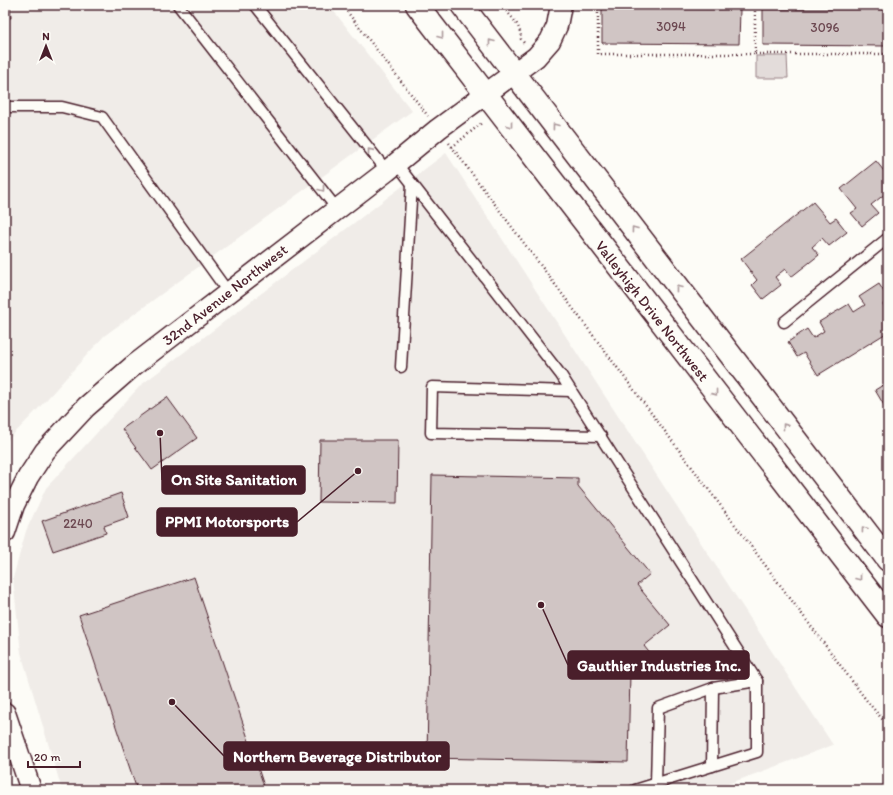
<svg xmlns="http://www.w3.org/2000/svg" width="893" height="795" font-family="Itim,sans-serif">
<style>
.built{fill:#f0ece8}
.green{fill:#e3dcda;stroke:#967e82}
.building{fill:#d0c5c4;stroke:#4a1f2b}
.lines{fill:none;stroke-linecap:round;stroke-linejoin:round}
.service-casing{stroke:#4a1f2b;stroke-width:13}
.minor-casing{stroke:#4a1f2b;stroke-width:23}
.secondary-casing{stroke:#4a1f2b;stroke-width:25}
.path{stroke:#4a1f2b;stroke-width:2.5;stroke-dasharray:1 3;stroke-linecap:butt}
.service{stroke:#fdfcf7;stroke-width:10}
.minor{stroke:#fdfcf7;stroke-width:20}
.secondary{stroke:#fdfcf7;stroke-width:22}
.oneway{stroke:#ac999b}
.labels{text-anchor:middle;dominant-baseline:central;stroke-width:3;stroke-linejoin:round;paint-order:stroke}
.number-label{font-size:13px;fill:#6c4851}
.street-label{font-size:15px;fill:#4a1f2b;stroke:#fdfcf7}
.leader{fill:none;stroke:#4a1f2b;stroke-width:1.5}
.callout-dot{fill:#4a1f2b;stroke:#fdfcf7;stroke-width:1.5}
.callout{fill:#4a1f2b;stroke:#4a1f2b;stroke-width:1.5}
.callout-label{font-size:16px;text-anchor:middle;font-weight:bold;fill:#fff}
</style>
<rect width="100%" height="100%" fill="#fdfcf7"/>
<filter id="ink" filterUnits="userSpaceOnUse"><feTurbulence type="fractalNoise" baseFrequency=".025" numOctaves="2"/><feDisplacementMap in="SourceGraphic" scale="8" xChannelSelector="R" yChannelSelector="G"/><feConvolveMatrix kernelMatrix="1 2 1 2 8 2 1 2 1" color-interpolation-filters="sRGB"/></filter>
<g filter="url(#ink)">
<g class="built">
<path d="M5,5H329L412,111L104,336L37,410L5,443Z"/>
<path d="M446,153L833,745L712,790H62L21,653L13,578L26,531L46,488L141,385Z"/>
</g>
<path class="green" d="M756,56H787L788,78H756Z"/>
<g class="building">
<path d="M5,5H10L11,18H5Z"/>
<path d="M602,8L740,9L739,44L602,43Z"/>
<path d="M763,9H888V46L763,45Z"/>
<path d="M876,161L888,176V199L885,194L871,205L878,213L862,226L851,213L857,209L841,189Z"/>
<path d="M813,202L830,222L836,218L847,232L829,246L822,238L812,247L819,255L791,277L785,269L775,277L781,285L763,299L752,285L757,280L741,259Z"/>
<path d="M879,284L888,298V300L883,304L888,313V332L818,375L804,353L797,357L788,342L807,329L813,338L824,331L819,322L849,304L854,312L865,305L859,297Z"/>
<path d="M888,382V412L875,390Z"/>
<path d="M167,397L197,438L152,470L122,429Z"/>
<path d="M320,440H398L397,503L319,502Z"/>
<path d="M432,475L578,478V486L650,574L637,585L670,625L644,646L652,656L630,673L628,762L427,758Z"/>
<path d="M121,493L129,517L104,526L106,533L53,551L42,521Z"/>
<path d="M194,577L265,789L260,790H137L79,615Z"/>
</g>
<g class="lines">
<g class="service-casing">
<g id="service">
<path d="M178,5L337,209"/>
<path d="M255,5L387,171"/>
<path d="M5,107H62L102,117L228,292"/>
<path d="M396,163L561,375L757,681V752L635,790"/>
<path d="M784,322L888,238"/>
<path d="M401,367L412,184"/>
<path d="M571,391L432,387L431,433L601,436"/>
<path d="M712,766L713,688"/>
<path d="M656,783L658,708L713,688L757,681"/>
</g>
</g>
<g class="minor-casing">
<g id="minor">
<path d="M5,532L14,505L28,477L45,451L86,407L133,366L387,171L438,129L536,57L550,41L557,26L561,5"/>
<path d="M5,713L31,790"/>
</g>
</g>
<g class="secondary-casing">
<g id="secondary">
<path d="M417,5L888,616"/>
<path d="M462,5L888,560"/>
</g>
</g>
<g class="path">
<path d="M342,5L428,116"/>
<path d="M501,5C510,16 521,24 521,39L524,43"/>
<path d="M598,5V54H755V5"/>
<path d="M755,54H888"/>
<path d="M449,143L867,701L888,726"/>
<path d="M452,147L483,122"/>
</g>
<use href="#service" class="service"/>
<use href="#minor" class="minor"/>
<use href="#secondary" class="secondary"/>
</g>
<defs><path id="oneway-chevron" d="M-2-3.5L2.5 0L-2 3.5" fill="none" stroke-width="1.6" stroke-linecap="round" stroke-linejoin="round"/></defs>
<g class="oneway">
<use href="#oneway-chevron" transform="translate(441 36) rotate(52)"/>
<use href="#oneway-chevron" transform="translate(491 42) rotate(-128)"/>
<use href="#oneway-chevron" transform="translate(510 125) rotate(52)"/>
<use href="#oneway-chevron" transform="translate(555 126) rotate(-127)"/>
<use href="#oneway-chevron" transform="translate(370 151) rotate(-129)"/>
<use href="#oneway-chevron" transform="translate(322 189) rotate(52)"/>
<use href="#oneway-chevron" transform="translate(634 229) rotate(-127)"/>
<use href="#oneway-chevron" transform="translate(678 288) rotate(-128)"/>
<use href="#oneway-chevron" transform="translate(715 393) rotate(52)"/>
<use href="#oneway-chevron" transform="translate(785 426) rotate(-128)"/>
<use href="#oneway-chevron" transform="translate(864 529) rotate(-127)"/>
<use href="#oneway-chevron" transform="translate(859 578) rotate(52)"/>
</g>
</g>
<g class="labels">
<g class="number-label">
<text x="671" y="26">3094</text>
<text x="825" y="27">3096</text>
<text x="78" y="523">2240</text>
</g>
<g class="street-label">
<text transform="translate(225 295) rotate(-38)">32nd Avenue Northwest</text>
<text transform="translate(652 311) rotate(52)">Valleyhigh Drive Northwest</text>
</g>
</g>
<path class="leader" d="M160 433L162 480M358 471L297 522M541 605L568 665M172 702L224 756"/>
<g class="callout-dot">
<circle cx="160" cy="433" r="4"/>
<circle cx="358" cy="471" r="4"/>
<circle cx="541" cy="605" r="4"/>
<circle cx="172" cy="702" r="4"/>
</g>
<g class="callout">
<rect x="162" y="466" width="143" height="28" rx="4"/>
<rect x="157" y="508" width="140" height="28" rx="4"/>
<rect x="568" y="651" width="181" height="28" rx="4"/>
<rect x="224" y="742" width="225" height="28" rx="4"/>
</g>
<g class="callout-label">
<text x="234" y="485">On Site Sanitation</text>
<text x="227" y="527">PPMI Motorsports</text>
<text x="659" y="671">Gauthier Industries Inc.</text>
<text x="337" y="762">Northern Beverage Distributor</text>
</g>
<rect width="893" height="795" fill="none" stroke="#fdfcf7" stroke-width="20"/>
<rect x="10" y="10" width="873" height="775" fill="none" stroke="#4a1f2b" stroke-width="1.5" filter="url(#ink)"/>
<g transform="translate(46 46)" stroke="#fdfcf7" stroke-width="3" paint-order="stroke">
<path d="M0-3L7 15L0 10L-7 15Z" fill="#4a1f2b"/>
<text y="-6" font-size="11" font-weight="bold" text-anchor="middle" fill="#4a1f2b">N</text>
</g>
<path d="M28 761v6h52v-6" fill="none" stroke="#4a1f2b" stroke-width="2"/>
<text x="34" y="761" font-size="12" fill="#4a1f2b" stroke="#fdfcf7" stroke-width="3" paint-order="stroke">20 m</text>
</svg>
